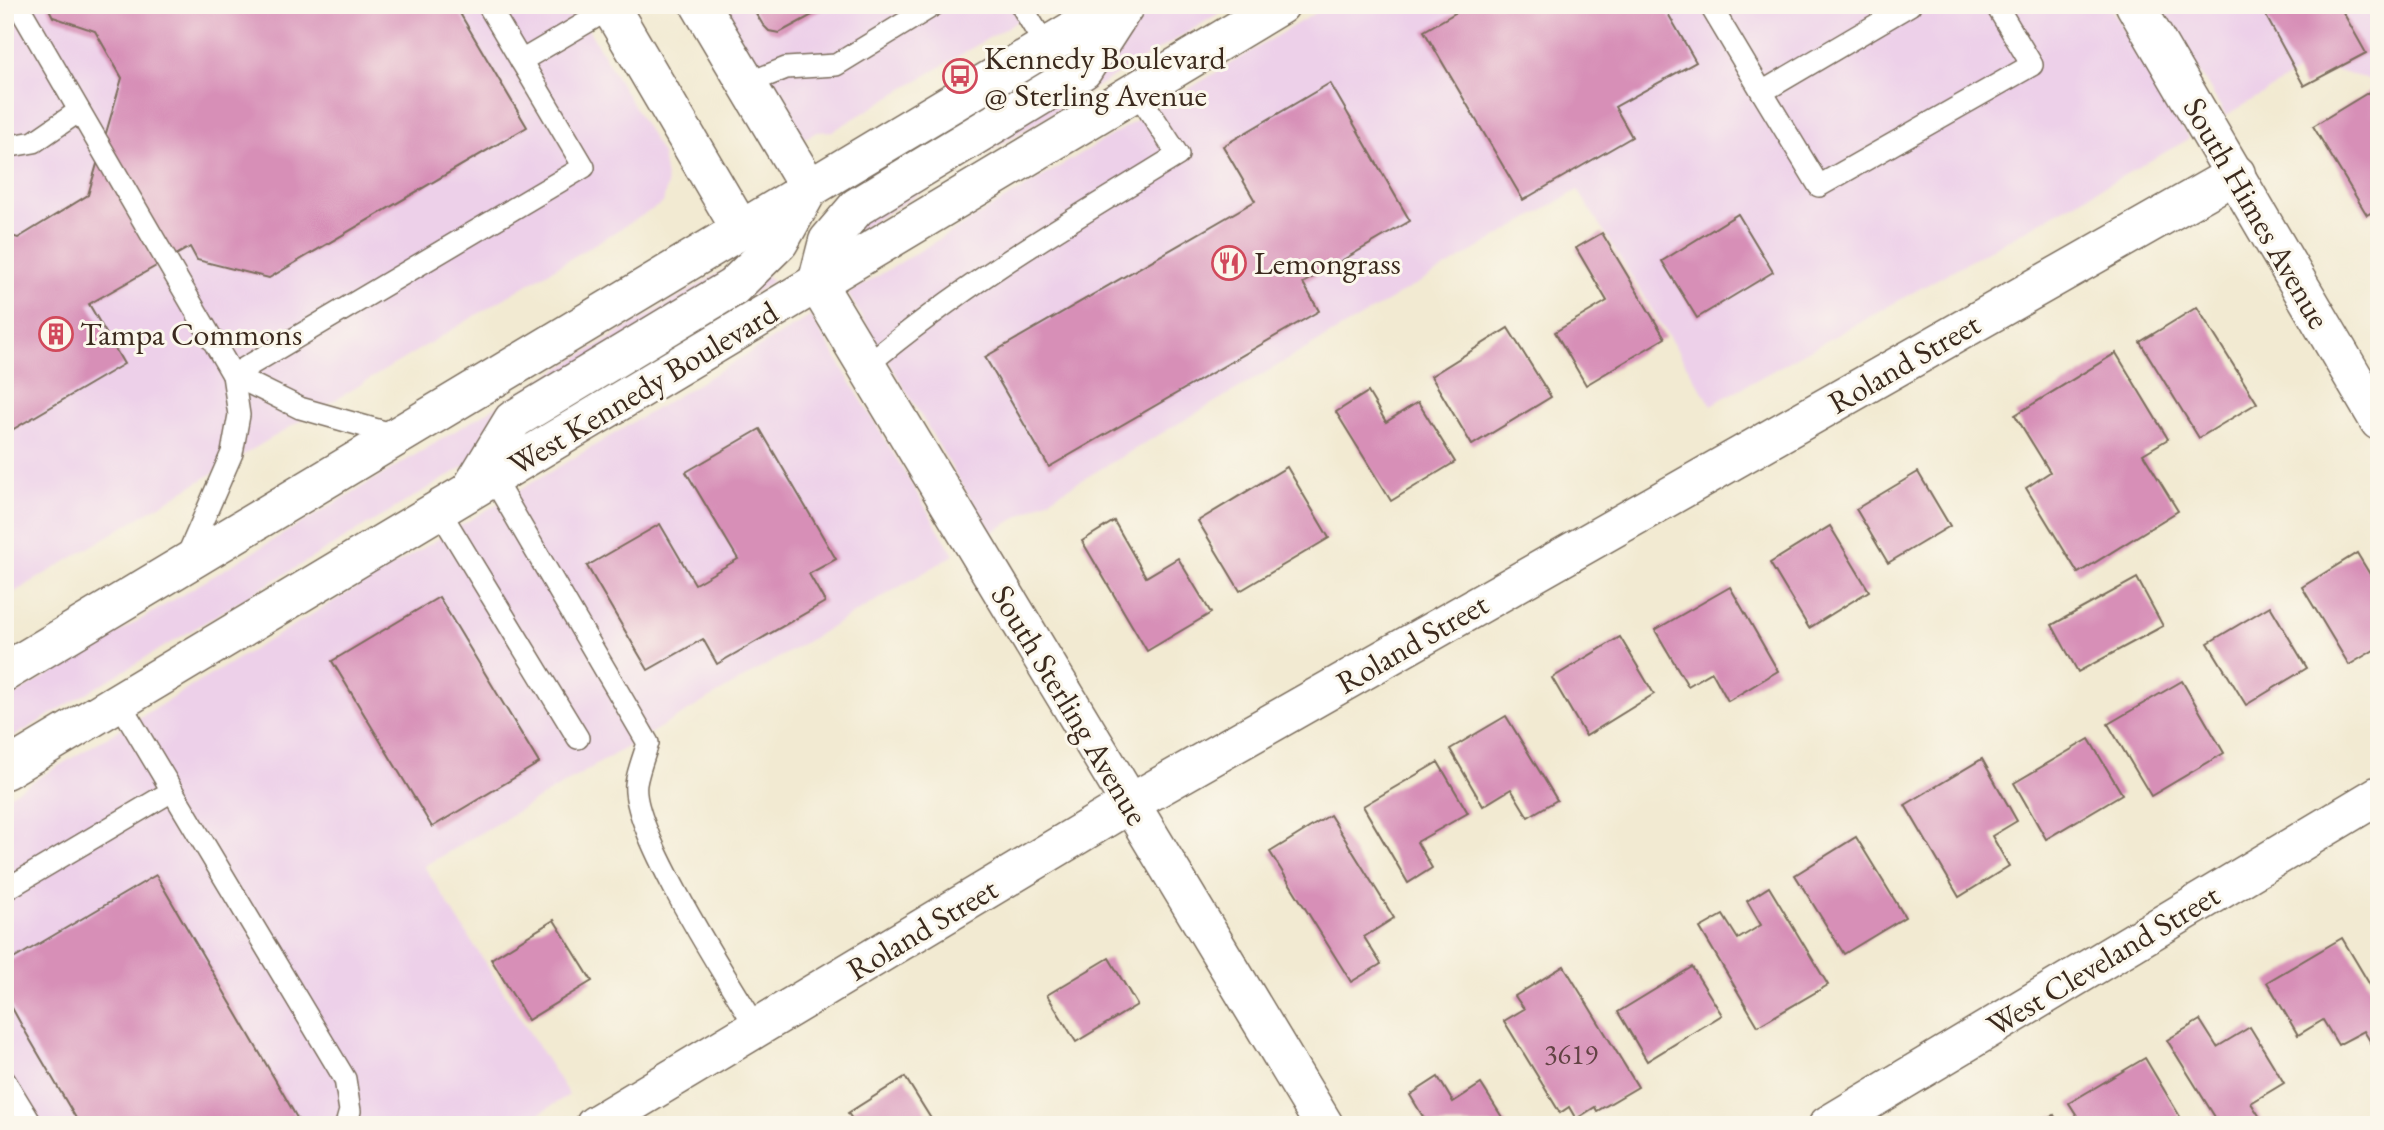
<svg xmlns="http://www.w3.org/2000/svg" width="2384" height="1130" font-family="'EB Garamond',serif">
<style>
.built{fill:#edd0e9}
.building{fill:#d78fb7}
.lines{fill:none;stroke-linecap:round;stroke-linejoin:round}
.lane-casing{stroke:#7b6d5d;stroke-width:24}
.street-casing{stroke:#7b6d5d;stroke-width:41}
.secondary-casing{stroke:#7b6d5d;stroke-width:41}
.primary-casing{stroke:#7b6d5d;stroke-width:41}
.lane{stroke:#fff;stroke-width:21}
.street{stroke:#fff;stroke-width:38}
.secondary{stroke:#fff;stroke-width:38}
.primary{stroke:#fff;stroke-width:38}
.labels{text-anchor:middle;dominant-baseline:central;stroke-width:6;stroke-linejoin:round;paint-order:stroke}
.number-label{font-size:28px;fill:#624344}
.poi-label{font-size:32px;fill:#3b2a1e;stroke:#fbf7ec;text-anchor:start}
.street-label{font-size:32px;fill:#3b2a1e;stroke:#fbf7ec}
</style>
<rect width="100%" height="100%" fill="#fbf7ec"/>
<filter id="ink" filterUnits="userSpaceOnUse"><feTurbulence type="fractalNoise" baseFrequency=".0143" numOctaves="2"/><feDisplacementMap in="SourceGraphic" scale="14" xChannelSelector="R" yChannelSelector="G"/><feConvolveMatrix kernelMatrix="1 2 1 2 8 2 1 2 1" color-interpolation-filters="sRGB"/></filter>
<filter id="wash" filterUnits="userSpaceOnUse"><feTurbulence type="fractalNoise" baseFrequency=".00686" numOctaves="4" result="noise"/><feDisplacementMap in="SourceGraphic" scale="28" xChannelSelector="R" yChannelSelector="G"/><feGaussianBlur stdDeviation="1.57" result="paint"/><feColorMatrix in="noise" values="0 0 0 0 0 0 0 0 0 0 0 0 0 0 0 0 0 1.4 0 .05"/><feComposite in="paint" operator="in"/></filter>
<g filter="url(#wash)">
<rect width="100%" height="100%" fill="#f2ead2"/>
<g class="built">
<path d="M5,5H574L662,154L667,185L663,203L5,598Z"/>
<path d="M719,5H1044L833,131L817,132L805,138L796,132Z"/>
<path d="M1162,5H1233L835,244L832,203Z"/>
<path d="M1328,5H2109L2189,139L1711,405L1578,190L991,533L848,294Z"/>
<path d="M2160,5H2379V82L2311,64L2226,116Z"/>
<path d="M742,259L774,281L5,742V701Z"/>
<path d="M811,316L954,555L424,866L569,1095L521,1125H5V798Z"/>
</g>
<g id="blocks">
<g class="building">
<path d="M47,5H455L527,127L269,278L197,260L190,247L89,304L124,364L5,434V234L18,238L88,195L122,78L95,31L53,17Z"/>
<path d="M751,5H826L827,7L779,33L769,31L763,25Z"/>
<path d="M1469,5H1663L1696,62L1615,107L1632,137L1523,200L1424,31Z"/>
<path d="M2260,5H2339L2366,53L2304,86Z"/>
<path d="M1330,83L1410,221L1303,283L1319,311L1049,467L985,357L1255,201L1223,146Z"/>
<path d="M2379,86V208L2367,215L2313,126Z"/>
<path d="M1738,214L1773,272L1697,318L1662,261Z"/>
<path d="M1602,233L1665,338L1586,385L1555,332L1607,301L1576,248Z"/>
<path d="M2197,307L2257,403L2199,438L2140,342Z"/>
<path d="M1508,328L1551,397L1472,445L1431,376Z"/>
<path d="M2116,353L2168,439L2143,454L2178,511L2078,573L2026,488L2050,472L2015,415Z"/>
<path d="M1368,392L1386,422L1418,402L1455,462L1391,501L1336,412Z"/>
<path d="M760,429L836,559L809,574L825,602L717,664L703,639L648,670L587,566L660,524L695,584L738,559L686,472Z"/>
<path d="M1287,467L1329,538L1240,591L1198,521Z"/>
<path d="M1918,472L1950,526L1888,563L1856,509Z"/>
<path d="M1114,521L1146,577L1178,558L1211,613L1147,651L1082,541Z"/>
<path d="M1830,526L1869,591L1809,628L1770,563Z"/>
<path d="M2357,553L2379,589V647L2349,665L2302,587Z"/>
<path d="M2137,578L2163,626L2078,672L2052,625Z"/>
<path d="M1730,587L1778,671L1728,701L1712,672L1688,686L1655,630Z"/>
<path d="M439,597L539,763L432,827L332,661Z"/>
<path d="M2270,606L2307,668L2246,705L2208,643Z"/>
<path d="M1620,637L1654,694L1586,736L1552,678Z"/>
<path d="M2182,681L2224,753L2151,796L2108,724Z"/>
<path d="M1506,716L1557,800L1528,817L1511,789L1483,806L1450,749Z"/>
<path d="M2089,739L2122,794L2046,839L2014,783Z"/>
<path d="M1982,759L2017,821L1992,836L2009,866L1959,897L1905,805Z"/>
<path d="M1438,762L1468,813L1417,842L1432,868L1408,883L1363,806Z"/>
<path d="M1330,815L1394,918L1364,937L1381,964L1351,982L1270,852Z"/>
<path d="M1856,837L1905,917L1844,954L1795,875Z"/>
<path d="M156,875L280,1088L301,1125H80L22,1026L5,995V964Z"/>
<path d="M1769,887L1828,985L1758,1026L1700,928L1723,915L1738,939L1761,925L1747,901Z"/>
<path d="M554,920L592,981L528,1020L491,959Z"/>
<path d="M2342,938L2379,1000V1056L2364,1031L2338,1045L2323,1020L2298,1035L2267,982Z"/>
<path d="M1109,958L1137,1005L1076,1042L1047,995Z"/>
<path d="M1564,966L1638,1087L1597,1111L1595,1107L1576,1119L1569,1107L1560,1113L1504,1021L1524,1009L1515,996Z"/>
<path d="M1692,967L1722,1015L1647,1061L1618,1012Z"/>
<path d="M2200,1020L2217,1047L2250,1027L2284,1083L2251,1103L2265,1125H2220L2167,1040Z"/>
<path d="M2145,1058L2185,1125H2083L2069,1103Z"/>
<path d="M905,1077L935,1125H856L848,1113Z"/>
<path d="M1438,1077L1453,1102L1481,1084L1507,1125H1428L1410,1095Z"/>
<path d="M2054,1115L2059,1125H2038Z"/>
</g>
</g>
</g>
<g filter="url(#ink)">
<use href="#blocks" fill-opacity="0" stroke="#7b6d5d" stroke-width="2"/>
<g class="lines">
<g class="lane-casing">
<g id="lane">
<path d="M18,5L233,375L239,415L232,453L185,561"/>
<path d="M1021,5L1046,47"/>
<path d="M1710,5L1762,92L1910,5"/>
<path d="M521,61L611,8"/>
<path d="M746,84L786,68L836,65L934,5"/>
<path d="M1762,92L1819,186L2032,65L1996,5"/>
<path d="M5,147L34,142L79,111"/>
<path d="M866,366C963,284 1070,221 1178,155L1137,92"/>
<path d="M233,375L584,167L488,5"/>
<path d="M233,375L300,408L399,436"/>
<path d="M493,478L648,743C644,756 638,771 636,784C630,829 730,984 757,1028"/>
<path d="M439,510L578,738"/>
<path d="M119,702L345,1079L350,1111L346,1125"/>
<path d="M5,890L172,791"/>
<path d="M5,1081L32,1125"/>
</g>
</g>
<g class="street-casing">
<g id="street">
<path d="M609,5L741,230"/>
<path d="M700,5L809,188"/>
<path d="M817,284L1324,1125"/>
<path d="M595,1125L1129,804L2236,174"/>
<path d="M1828,1125L2379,795"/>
</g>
</g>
<g class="secondary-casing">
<path id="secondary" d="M2135,5L2379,421"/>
</g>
<g class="primary-casing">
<g id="primary">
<path d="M817,284L828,241L857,207L1083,70L1125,5"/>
<path d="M471,489L513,420L733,287L779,242L808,190"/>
<path d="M5,672L1115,5"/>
<path d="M5,770L1280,5"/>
</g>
</g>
<use href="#lane" class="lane"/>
<use href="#street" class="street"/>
<use href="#secondary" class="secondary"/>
<use href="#primary" class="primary"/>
</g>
</g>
<defs>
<g id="bus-ring" transform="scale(1.75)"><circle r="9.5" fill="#fbf7ec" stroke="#d1495b" stroke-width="1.5"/><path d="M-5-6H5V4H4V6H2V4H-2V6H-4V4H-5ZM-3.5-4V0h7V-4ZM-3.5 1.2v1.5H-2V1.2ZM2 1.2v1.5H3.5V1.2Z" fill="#d1495b"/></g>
<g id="restaurant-ring" transform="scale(1.75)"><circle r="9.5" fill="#fbf7ec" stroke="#d1495b" stroke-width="1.5"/><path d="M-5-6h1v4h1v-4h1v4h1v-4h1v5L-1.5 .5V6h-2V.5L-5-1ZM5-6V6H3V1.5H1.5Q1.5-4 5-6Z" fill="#d1495b"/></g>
<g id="building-ring" transform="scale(1.75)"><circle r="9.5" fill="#fbf7ec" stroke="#d1495b" stroke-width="1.5"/><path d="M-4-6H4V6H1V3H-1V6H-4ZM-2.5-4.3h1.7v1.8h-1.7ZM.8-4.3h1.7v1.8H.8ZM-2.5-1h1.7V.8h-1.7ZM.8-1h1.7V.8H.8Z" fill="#d1495b"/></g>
</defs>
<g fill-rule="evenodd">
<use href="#bus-ring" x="960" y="76"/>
<use href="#restaurant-ring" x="1229" y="263"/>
<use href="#building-ring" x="56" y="334"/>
</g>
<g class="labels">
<g class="number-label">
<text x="1571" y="1054">3619</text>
</g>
<g class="poi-label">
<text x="984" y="58">Kennedy Boulevard<tspan x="984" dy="37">@ Sterling Avenue</tspan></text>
<text x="1254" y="263">Lemongrass</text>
<text x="80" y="334">Tampa Commons</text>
</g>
<g class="street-label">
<text transform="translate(2257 213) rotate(60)">South Himes Avenue</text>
<text transform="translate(1904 363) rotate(-30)">Roland Street</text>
<text transform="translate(643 388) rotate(-31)">West Kennedy Boulevard</text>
<text transform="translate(1412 643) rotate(-30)">Roland Street</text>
<text transform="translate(1070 705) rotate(59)">South Sterling Avenue</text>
<text transform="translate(922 929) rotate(-31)">Roland Street</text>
<text transform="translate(2103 960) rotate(-31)">West Cleveland Street</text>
</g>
</g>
<rect width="2384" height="1130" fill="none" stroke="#fbf7ec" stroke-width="28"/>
</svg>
